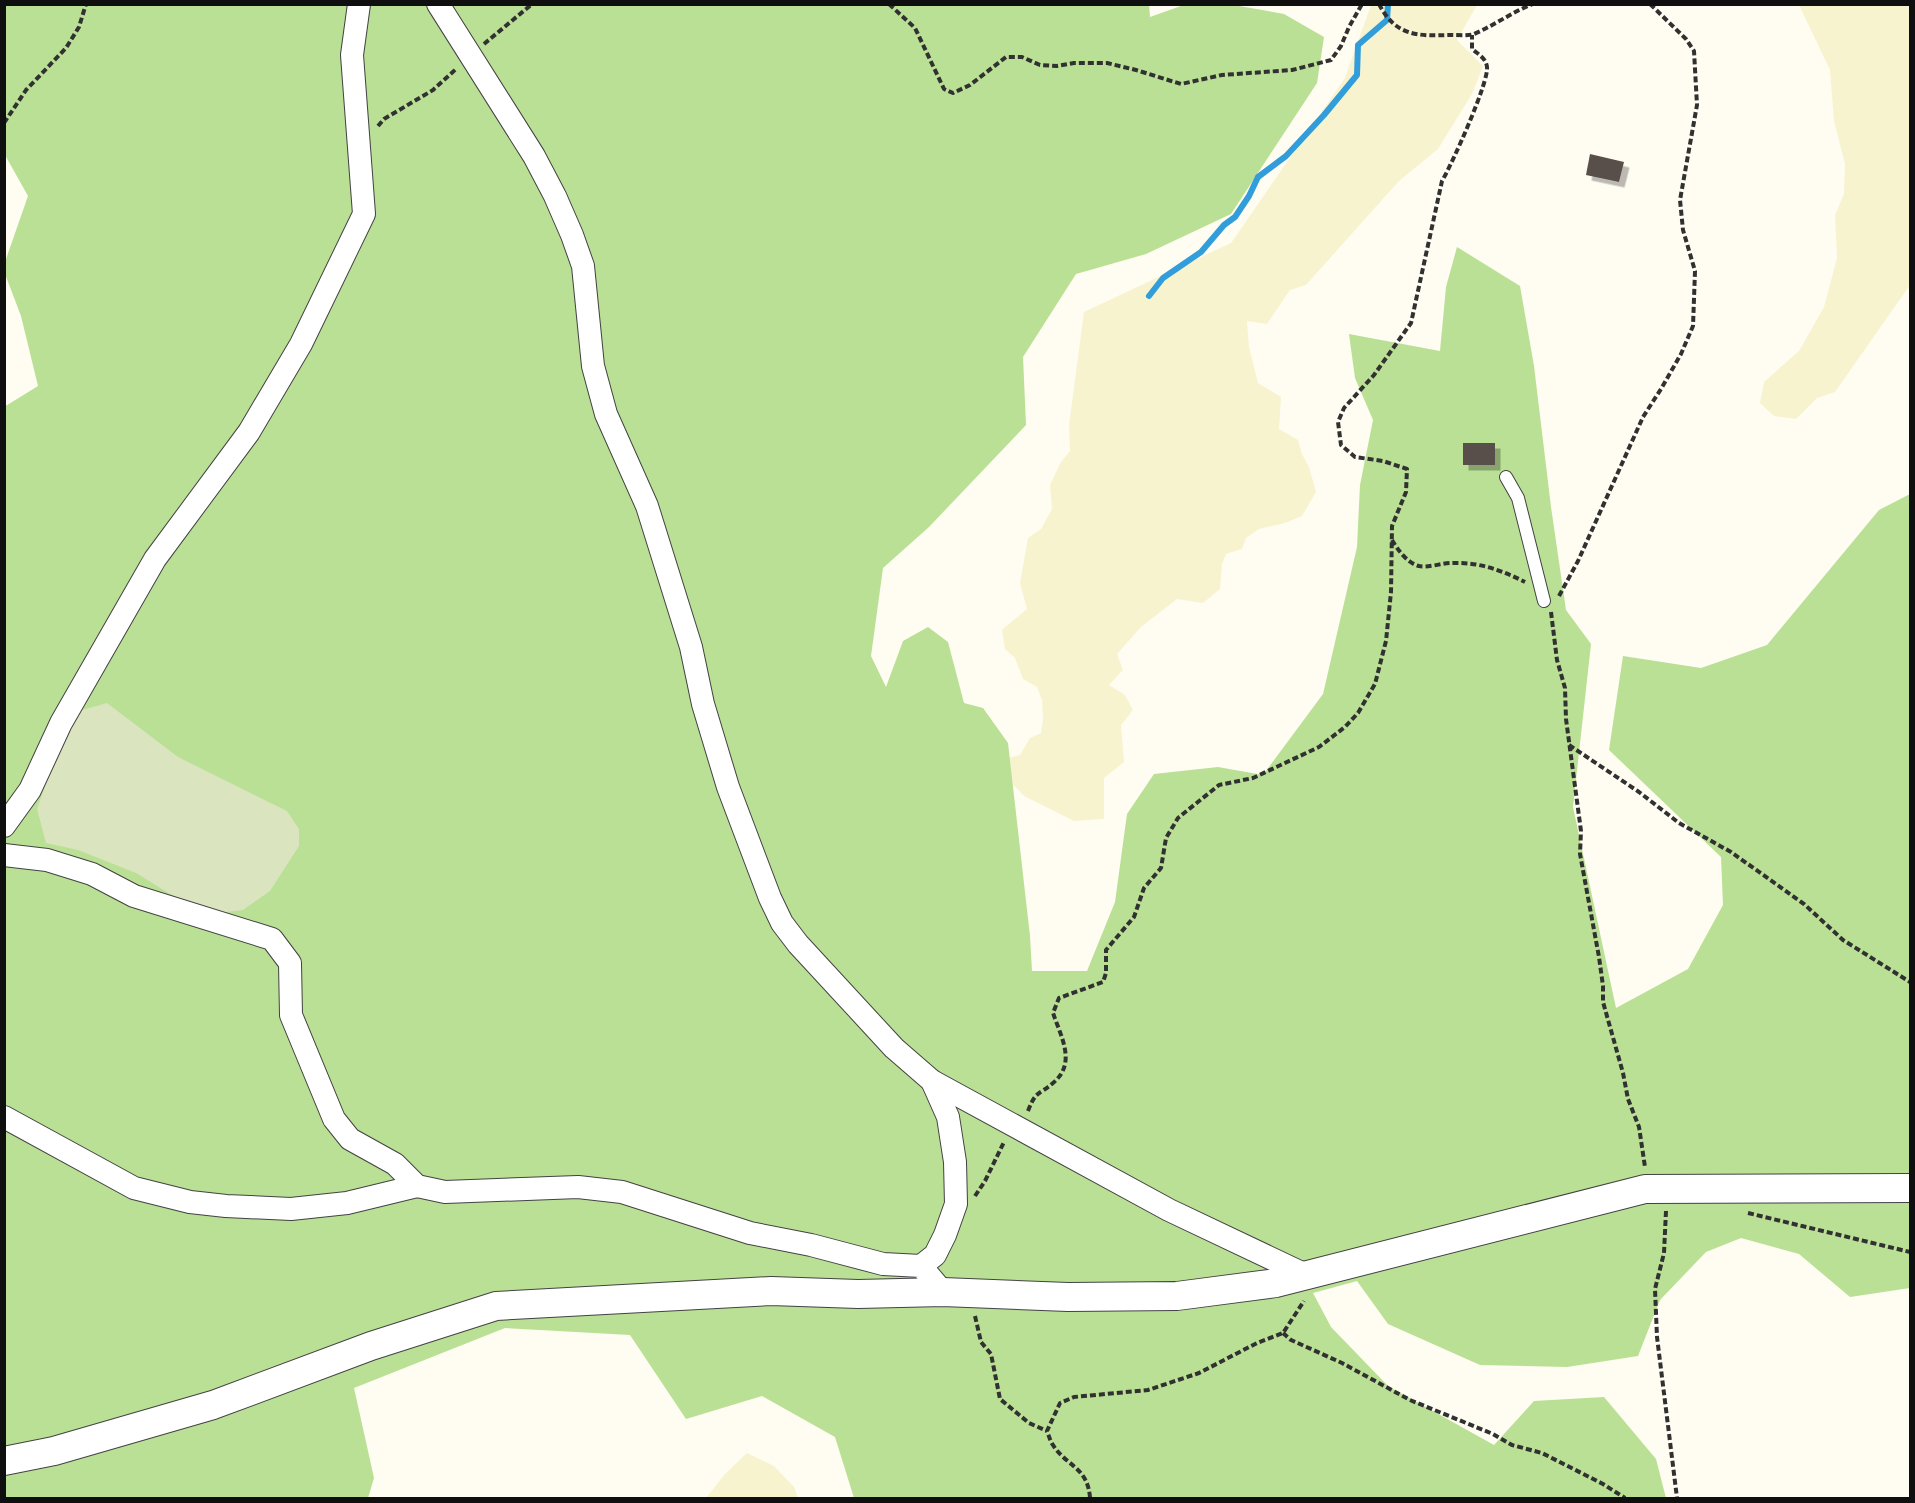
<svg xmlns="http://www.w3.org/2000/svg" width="1915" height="1503" font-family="Bitter,serif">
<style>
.farmland{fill:#f8f3cf}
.forest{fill:#bae095}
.cemetery{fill:#dae4bf}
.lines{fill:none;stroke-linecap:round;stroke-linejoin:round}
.stream{stroke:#319dda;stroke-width:6}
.building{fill:#59504b;filter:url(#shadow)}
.service-casing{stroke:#424242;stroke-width:14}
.minor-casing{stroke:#424242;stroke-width:24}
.tertiary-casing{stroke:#424242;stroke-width:30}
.path{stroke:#313131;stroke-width:4;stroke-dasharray:6 3;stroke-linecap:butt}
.service{stroke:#fff;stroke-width:12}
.minor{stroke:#fff;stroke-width:22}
.tertiary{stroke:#fff;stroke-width:28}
</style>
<defs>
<filter id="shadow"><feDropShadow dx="5.5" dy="5.5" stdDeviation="0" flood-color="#0004"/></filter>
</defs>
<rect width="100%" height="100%" fill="#fffcf2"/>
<g class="farmland">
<path d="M1371,5H1477L1457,40L1483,66L1472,94L1438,149L1399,181L1306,285L1290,290L1267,324L1247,321L1249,347L1258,383L1281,397L1279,429L1298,440L1302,454L1309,467L1316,492L1302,516L1285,523L1259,529L1246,538L1242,549L1226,554L1222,564L1220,589L1203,603L1177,599L1141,627L1117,654L1123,670L1109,685L1125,695L1133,710L1121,725L1124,762L1104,778V819L1074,821L1024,796L1004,775V759L1020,755L1030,738L1041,733L1043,720L1042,700L1037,687L1023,679L1015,658L1005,649L1002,630L1027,609L1020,583L1028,538L1041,529L1052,509L1050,485L1061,462L1070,451L1069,425L1084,312L1231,243L1345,78Z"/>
<path d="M1799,5H1910V285L1835,392L1817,398L1796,419L1774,416L1760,403L1764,382L1799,351L1824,307L1837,258L1835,215L1844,194L1845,164L1834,121L1830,70Z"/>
<path d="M747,1453L774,1466L794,1487L798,1498H706L725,1474Z"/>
</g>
<path class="forest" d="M1149,4L1150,17L1181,6L1228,4L1284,14L1324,37L1317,83L1231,214L1146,254L1076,274L1023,357L1026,425L929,527L883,568L871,656L886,687L903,641L928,627L948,642L964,703L983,708L1008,743L1030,936L1032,971H1087L1115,902L1127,814L1154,774L1218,767L1263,775L1323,694L1357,547L1360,485L1373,420L1355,378L1349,334L1440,351L1446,287L1457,247L1520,286L1534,366L1551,507L1566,610L1591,644L1573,807L1616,1008L1688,969L1723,905L1721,857L1609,750L1623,656L1701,668L1767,645L1879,510L1910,494V1288L1850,1297L1799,1254L1741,1238L1706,1252L1660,1300L1638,1356L1567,1367L1480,1365L1388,1324L1357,1281L1313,1293L1331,1327L1388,1386L1494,1445L1534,1401L1604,1397L1656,1459L1666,1498H854L835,1437L762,1396L686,1419L630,1335L505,1328L354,1388L374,1478L368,1498H5L4,407L38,386L21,316L5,274V262L28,196L5,155V5Z"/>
<path class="cemetery" d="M107,703L178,757L287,811L299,829V846L270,891L243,910L226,912L193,908L136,873L78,850L46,843L37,809L59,746L82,710Z"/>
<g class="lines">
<path class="stream" d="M1149,296L1163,278L1201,252L1224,225L1235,217L1249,196L1258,177L1286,156L1324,115L1357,75L1358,45L1387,20L1388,4"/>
</g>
<g class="building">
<path d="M1590,154L1624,162L1619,182L1586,175Z"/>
<rect x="1463" y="443" width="32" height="22"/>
</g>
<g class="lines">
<g class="service-casing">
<path id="service" d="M1506,477L1518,498L1544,601"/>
</g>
<g class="minor-casing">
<g id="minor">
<path d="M438,4L534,156L555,196L572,235L583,266L593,366L606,414L647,506L691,647L703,704L728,787L770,898L782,923L798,944L894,1048L932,1081L1169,1210L1306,1275"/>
<path d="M4,826L30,790L61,723L155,559L249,432L301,344L364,214L352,55L359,4"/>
<path d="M4,855L47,860L92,874L134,896L272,939L290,963L291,1015L334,1119L350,1139L395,1164L417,1186L445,1192L578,1187L622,1192L750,1233L811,1245L883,1264L921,1266L943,1292"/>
<path d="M4,1117L134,1188L190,1202L226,1206L291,1209L347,1203L417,1186"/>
<path d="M921,1266L935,1255L945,1235L956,1204L955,1162L948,1117L932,1081"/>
</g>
</g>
<g class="tertiary-casing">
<path id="tertiary" d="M4,1461L54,1451L213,1405L371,1346L496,1306L771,1291L858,1294L943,1292L1068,1297L1177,1296L1276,1283L1645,1189L1910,1188"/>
</g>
<g class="path">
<path d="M889,4L915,28L944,89L953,93L970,85L1006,57H1022L1040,65L1057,66L1074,63H1107L1136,70L1181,84L1222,75L1292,70L1331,60L1341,46L1349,27L1362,4"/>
<path d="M1379,4C1396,37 1418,36 1451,35C1458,35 1467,36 1474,34C1495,25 1512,12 1533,4"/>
<path d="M484,44L532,4"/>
<path d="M4,123L26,90L66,48L79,27L86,4"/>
<path d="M378,126L384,119L433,90L456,69"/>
<path d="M1392,540C1398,550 1407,563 1419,566C1428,568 1442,563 1452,563C1479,562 1501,570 1525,582"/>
<path d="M1559,596L1578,561L1643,417L1661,389L1681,354L1693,326L1695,271L1683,230L1680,200L1697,105L1694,51L1686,39L1650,4"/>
<path d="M1551,612L1557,660L1565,688L1566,719L1581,831L1580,854L1599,957L1603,986V1002L1623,1073L1628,1099L1639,1127L1645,1167"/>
<path d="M1569,745L1639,792L1679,823L1731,852L1804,904L1843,940L1910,982"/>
<path d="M1028,1111C1036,1090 1038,1096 1053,1083C1077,1063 1061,1037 1053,1013L1059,998L1103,982L1106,973V950L1134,917L1144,888L1161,868L1166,838L1178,818L1219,785L1253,778L1319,747L1345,727L1358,713L1375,684L1386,641L1391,592L1392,526L1406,492L1407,469L1383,461L1355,457L1341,445L1338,422L1344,408L1374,375L1411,323L1442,181C1452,164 1489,82 1487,67C1486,58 1478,54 1472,49V35"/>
<path d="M975,1196L985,1181L1004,1142"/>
<path d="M1666,1211L1664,1253L1655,1289L1657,1337L1677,1498"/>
<path d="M1748,1213L1910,1252"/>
<path d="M975,1316L981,1342L991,1354L1000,1399L1029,1423L1047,1431"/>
<path d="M1283,1333L1291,1340L1342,1363L1410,1400L1493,1434L1512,1445L1542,1453L1603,1484L1625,1498"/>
<path d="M1090,1498C1088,1467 1066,1466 1053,1445C1050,1441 1049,1436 1047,1431L1060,1403L1074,1397L1148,1390L1199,1373L1257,1343L1283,1333L1304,1301"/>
</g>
<use href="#service" class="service"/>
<use href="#minor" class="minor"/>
<use href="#tertiary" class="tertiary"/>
</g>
<rect width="1915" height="1503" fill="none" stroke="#0f0f0f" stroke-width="12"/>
</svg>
